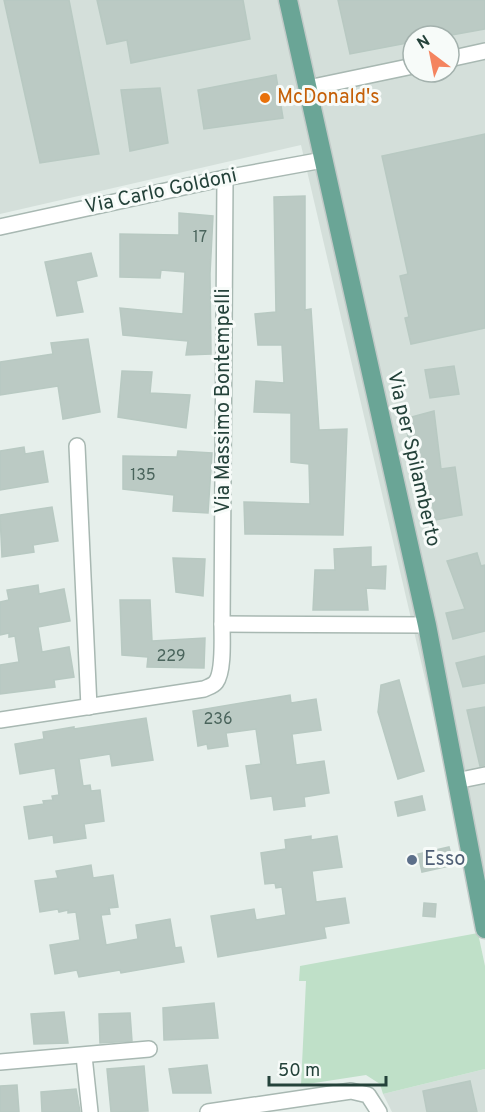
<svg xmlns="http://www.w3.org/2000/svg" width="485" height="1112" font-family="Overpass,sans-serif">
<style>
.built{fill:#d4dfda;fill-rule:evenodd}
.green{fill:#bfe0c8}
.building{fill:#bbcac4;stroke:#b8c9c2;stroke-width:1.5}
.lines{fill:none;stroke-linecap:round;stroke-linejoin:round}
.minor-casing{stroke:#a8b8b2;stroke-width:18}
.primary-casing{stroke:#c2cac8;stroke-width:21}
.minor{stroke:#fff;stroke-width:15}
.primary{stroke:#6aa596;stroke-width:18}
.food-dot{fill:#e8710a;stroke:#f7fbf9;stroke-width:2}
.service-dot{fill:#5c6f8a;stroke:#f7fbf9;stroke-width:2}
.labels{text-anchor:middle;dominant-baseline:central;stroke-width:6;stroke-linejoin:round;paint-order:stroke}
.number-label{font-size:16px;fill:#4a645c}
.food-label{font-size:20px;fill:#c56008;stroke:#f7fbf9;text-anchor:start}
.street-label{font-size:20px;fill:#24423a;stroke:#f7fbf9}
.service-label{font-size:20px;fill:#4e5e75;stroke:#f7fbf9;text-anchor:start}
</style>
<rect width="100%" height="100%" fill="#e6efeb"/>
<g class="built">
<path d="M0,0H485V937L301,145L0,214ZM413,36H449V72H413Z"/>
<path d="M485,1069V1112H392L383,1094Z"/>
</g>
<path class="green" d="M478,933L485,966V1069L383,1094L380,1084L366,1075L301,1085L306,981H299L300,966Z"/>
<g class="building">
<path d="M4,0H69L99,154L40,163Z"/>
<path d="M97,0H243L250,39L131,63L127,40L107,44Z"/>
<path d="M338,0H485V29L446,36H413V42L350,54Z"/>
<path d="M276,75L283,118L204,129L198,90Z"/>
<path d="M160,88L168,143L130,151L121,90Z"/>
<path d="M485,134V328L411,344L405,318L409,317L400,276L408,274L382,156Z"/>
<path d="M305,196V310L311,309L319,430L347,429L343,535L245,534L244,502L310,504L309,464L291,462V413L254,412L256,381L284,383L282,345H258L255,314L276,312L274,197Z"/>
<path d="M179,213L213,216L210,274L211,354L186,355L188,341L123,335L120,308L183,314L185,272L161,270L160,278L120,277V234L179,235Z"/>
<path d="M91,253L97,276L76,281L83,312L57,316L45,262Z"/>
<path d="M88,339L100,412L63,419L58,386L0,395V362L53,354L51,343Z"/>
<path d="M454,366L459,394L430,398L425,370Z"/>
<path d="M122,371L152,372L150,393L190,395L186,428L118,417Z"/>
<path d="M434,411L441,469L455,467L462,515L435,520L432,501L422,503L417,457L413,458L404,419Z"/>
<path d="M24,447L25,454L43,451L48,482L0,490V451Z"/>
<path d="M178,451L212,453L208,513L173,511L174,495L123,489V456L177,457Z"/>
<path d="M52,507L58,541L33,545L34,552L2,557L0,515Z"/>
<path d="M371,547V567L386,566L385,589L366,588L368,610H313L315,570H335L334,549Z"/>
<path d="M477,553L481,566L485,565V631L453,639L446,613L465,609L447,561Z"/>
<path d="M173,558L205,559L203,596L176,592Z"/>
<path d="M38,585L39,594L64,589L70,621L38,627L42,652L69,647L74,677L54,680L55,687L0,694V665L19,662L15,636L9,637V633L0,635V602L9,600L7,590Z"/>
<path d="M120,600H150L152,641L205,638L204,668L147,667L148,657L122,655Z"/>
<path d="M485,656V683L463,687L456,663Z"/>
<path d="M399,680L424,771L398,779L378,712L381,685Z"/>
<path d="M290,695L291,703L316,699L321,730L292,734L296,765L324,761L329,793L304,797L305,806L274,810L272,796L251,799L246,766L261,764L256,729L226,733L228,746L208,749L207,744L198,746L193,711Z"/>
<path d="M485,707V765L480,766L467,710Z"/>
<path d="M146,718L153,760L112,766L110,754L79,759L83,786L90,785L91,791L100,790L104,821L84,824L86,838L54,843L53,835L29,839L24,807L44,804L43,801L53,800L52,796L59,795L55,768L20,774L15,744L44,739L43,732L74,727V729Z"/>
<path d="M422,796L425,810L398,816L395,802Z"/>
<path d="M311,836V840L337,836L342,867L312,871L316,902L345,898L349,923L324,927L326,938L218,957L211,916L254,909L256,920L286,915L282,887L276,888L275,883L265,884L261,853L286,849L285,840Z"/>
<path d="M449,847L454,865L422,872L418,854Z"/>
<path d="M91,865L93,878L113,875L118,907L109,908L110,914L101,915L106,945L138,939L136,925L170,919L175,948L181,947L184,962L121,973L120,970L79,977L77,970L55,974L50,945L80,940L76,912L68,913V910L59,912L58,909L40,912L35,881L58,878L56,871Z"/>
<path d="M424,903L436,904L435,917L423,916Z"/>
<path d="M214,1003L218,1038L164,1040L163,1008Z"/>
<path d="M64,1012L68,1043L34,1044L31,1014Z"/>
<path d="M130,1013L132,1041L100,1043L99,1014Z"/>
<path d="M207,1065L211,1093H173L169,1069Z"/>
<path d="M144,1066L148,1111L111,1112L107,1069Z"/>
<path d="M470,1081L477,1112H427L423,1091Z"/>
<path d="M17,1085L19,1112H0V1086Z"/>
<path d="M76,1089L80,1112H42L41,1092Z"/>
</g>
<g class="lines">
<g class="minor-casing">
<g id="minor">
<path d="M449,59L485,51"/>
<path d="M308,88L413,66"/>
<path d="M0,227L225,178L323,160"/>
<path d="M77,446L89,707"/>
<path d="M222,624L427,625"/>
<path d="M0,720L204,689C208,687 213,686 216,682C224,671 222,638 222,624L225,178"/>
<path d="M456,781L485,775"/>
<path d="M84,1056L90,1112"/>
<path d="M0,1062L149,1049"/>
<path d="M208,1112L351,1091L368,1095L379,1112"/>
</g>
</g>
<g class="primary-casing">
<path id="primary" d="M288,0L427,625L485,929"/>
</g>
<use href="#minor" class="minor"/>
<use href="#primary" class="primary"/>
</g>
<circle class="food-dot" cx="265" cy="98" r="6"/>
<circle class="service-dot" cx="412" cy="860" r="6"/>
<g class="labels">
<g class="number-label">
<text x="200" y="238">17</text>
<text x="143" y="476">135</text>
<text x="171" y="657">229</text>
<text x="218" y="720">236</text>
</g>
<g class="food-label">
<text x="277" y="98">McDonald's</text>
</g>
<g class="street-label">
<text transform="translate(161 192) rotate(-12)">Via Carlo Goldoni</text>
<text transform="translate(224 401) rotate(-90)">Via Massimo Bontempelli</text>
<text transform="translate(413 459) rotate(77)">Via per Spilamberto</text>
</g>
<g class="service-label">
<text x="424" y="860">Esso</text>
</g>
</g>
<g transform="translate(431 54) rotate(328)"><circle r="28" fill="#f7fbf9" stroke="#a3b1ad" stroke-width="1.5"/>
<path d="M0-4.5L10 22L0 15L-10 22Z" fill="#f4845f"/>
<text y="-9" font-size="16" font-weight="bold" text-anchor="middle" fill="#24423a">N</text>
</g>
<path d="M269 1076v9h117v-9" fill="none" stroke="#24423a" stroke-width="3"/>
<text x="278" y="1076" font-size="18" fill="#24423a" stroke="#f7fbf9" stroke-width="4.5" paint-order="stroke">50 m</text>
</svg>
